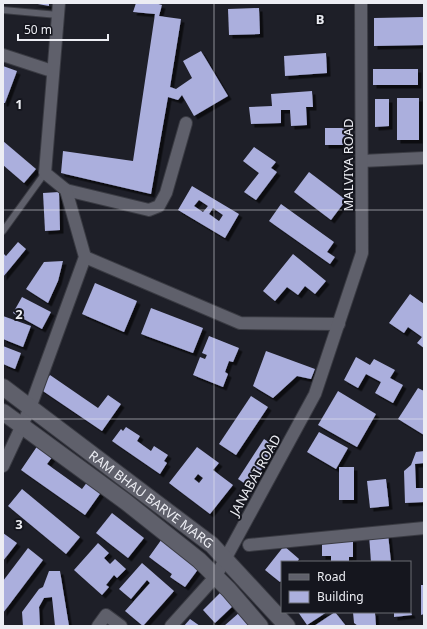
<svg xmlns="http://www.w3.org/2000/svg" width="427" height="629" font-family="'Noto Sans',sans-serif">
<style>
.building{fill:#abafdd;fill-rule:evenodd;filter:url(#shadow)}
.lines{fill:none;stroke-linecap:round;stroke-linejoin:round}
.lane-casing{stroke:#3a3b43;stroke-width:8}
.street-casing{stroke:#3a3b43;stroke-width:14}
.secondary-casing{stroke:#3a3b43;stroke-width:18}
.lane{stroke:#5f606b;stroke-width:6}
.street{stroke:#5f606b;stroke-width:12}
.secondary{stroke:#5f606b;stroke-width:16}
.grid{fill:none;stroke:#ecedf3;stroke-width:1;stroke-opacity:0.55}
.labels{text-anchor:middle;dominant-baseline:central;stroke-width:4;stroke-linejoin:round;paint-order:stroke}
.street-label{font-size:13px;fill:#ecedf3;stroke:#15161e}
.grid-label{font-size:13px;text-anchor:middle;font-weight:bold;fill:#ecedf3;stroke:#15161e;stroke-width:4;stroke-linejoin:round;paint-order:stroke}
</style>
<defs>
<filter id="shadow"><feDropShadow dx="3.5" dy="3.5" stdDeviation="0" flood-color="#0009"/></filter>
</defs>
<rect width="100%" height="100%" fill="#1e1f28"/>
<g class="building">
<path d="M32,3H49V6Z"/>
<path d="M136,3H155L162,5L159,16L181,19L170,87L176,89L192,78L183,61L201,51L228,96L194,116L182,95L178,100L168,97L151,194L61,173L63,151L133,161L155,14L133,12Z"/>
<path d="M259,8L260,34L229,35L228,9Z"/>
<path d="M424,17V45L374,46V18Z"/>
<path d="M326,53L327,73L285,76L284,56Z"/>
<path d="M3,66L17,71L5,103H3Z"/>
<rect x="373" y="69" width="45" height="16"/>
<path d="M312,91L313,107H306L307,125L291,126L290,110H281V123L251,124L249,107L272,106L271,94Z"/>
<rect x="397" y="98" width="22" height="42"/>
<path d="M375,99H389V126L375,127Z"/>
<rect x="325" y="128" width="22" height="17"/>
<path d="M3,141L36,169L24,183L3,165Z"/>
<path d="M254,147L276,162L271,168L277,172L256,200L244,192L259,173L243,161Z"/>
<path d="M309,172L346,200L331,220L294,192Z"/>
<path d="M192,186L239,214L225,238L178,210ZM199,200L208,206L203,212L194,206ZM213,208L223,215L219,221L209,214Z"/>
<path d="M59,192L60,230L45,231L43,193Z"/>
<path d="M281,204L334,242L327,252L335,257L330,264L269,221Z"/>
<path d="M18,242L26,249L3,277V253L6,256Z"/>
<path d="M293,254L326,281L315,294L305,286L298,295L287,287L275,301L263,291Z"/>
<path d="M63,261L58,281L48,303L26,289L44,262Z"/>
<path d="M95,283L137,301L124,332L82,314Z"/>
<path d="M410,294L424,304V348L417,343L422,337L408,327L404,333L389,323Z"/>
<path d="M22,297L51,312L42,329L13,313Z"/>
<path d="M151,308L203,328L193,353L141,334Z"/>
<path d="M3,316L31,326L23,347L3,339Z"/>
<path d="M209,336L239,348L233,362L229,361L225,372L228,374L223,387L193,375L200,357L205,359L207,355L202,353Z"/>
<path d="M3,346L21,353L15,369L3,364Z"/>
<path d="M266,351L315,369L311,379L297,376L273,398L253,386Z"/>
<path d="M356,357L370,365L374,359L395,370L390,378L403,385L393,403L375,393L381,382L366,374L358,388L344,380Z"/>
<path d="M50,375L98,408L108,395L121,404L102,431L40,389Z"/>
<path d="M418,388L424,391V435L398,419Z"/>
<path d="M338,391L376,414L357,447L318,425Z"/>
<path d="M251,396L268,407L236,455L219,444Z"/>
<path d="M126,427L140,436L137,441L151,451L154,446L168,455L164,461L167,463L160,474L112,441L121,429L123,431Z"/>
<path d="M319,432L348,448L336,469L307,452Z"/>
<path d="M264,439L276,447L250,487L238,479Z"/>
<path d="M38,445L53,456L47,464L82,489L88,481L102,491L85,515L21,470Z"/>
<path d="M197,447L219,463L213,470L233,485L210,514L169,483ZM198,474L203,478L199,483L194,479Z"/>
<path d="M424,451V463L415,464L416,488H424V502L405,503L404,471L411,465L416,452Z"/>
<rect x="339" y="467" width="15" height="33"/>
<path d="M386,479L389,506L370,508L367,481Z"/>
<path d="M22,489L80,537L66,554L8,506Z"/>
<path d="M112,513L144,538L128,558L96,533Z"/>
<path d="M3,533L17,543L3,561Z"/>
<path d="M388,534L391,562H371L369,535Z"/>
<path d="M164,536L202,564L185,587L170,577L172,574L149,557Z"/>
<path d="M322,539H353V557H349V562H331V556H322Z"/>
<path d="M98,543L109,553L104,558L110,564L115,559L126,569L117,578L114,575L106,585L109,587L102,595L74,570Z"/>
<path d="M284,546L299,559L297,562H282V580L280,582L265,570Z"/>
<path d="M28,548L43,560L3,613V581Z"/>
<path d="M142,563L174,591L143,626L125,611L150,583L147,580L131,599L119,589Z"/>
<path d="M49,571H60L69,626H55L52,597L44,598L39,607L40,626H23L22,612L39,589L43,587Z"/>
<path d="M421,585H424V614L421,615Z"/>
<path d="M222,591L235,604L215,623L203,610Z"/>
<path d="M240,612L252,626H224Z"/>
<path d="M298,612H327L307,625Z"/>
<path d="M335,612L346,626H314Z"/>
<path d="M353,612H375L376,626H358L354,623Z"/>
<path d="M394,612H411L412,615L394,617Z"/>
<path d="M190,619L200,626H184Z"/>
</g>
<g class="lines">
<g class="lane-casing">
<g id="lane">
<path d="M3,10L58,15"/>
<path d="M3,231L45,173"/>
</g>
</g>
<g class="street-casing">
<g id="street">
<path d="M3,55L52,71"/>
<path d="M362,161L424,158"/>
<path d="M66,190L149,210L159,206L166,193L186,123"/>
<path d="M85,257L240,323L339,324"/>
<path d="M3,466L30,408L85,257L66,190L45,173L59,3"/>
<path d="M249,545L424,528"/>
<path d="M98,626L106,615L121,626"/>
<path d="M171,626L216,576L315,394L362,253L361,3"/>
</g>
</g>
<g class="secondary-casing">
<g id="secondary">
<path id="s1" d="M3,387L212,545L287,626"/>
<path d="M3,412L126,502L199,560L229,590L260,626"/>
</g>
</g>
<use href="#lane" class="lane"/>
<use href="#street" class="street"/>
<use href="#secondary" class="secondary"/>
</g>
<path class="grid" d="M214,3V626M3,210H424M3,419H424"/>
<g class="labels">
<g class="street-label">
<text transform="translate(348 165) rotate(-90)">MALVIYA ROAD</text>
<text transform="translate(255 475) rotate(-61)">JANABAI ROAD</text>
<text stroke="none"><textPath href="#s1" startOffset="186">RAM BHAU BARVE MARG</textPath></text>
</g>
</g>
<g class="grid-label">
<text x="320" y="24">B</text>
<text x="19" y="109">1</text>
<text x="19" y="319">2</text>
<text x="19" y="529">3</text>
</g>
<rect width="427" height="629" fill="none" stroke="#ecedf3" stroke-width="8"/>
<rect x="281" y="561" width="130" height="52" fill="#15161e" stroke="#6b6c73"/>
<rect x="289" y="574" width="20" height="6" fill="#5f606b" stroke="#6b6c73"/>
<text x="317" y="581" font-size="12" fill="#ecedf3">Road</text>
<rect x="289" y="591" width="20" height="12" fill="#abafdd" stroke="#6b6c73"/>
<text x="317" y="601" font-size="12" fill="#ecedf3">Building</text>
<path d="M18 34v6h90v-6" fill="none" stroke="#ecedf3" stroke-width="2"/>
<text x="24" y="34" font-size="12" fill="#ecedf3" stroke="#15161e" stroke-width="3" paint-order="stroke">50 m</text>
</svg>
